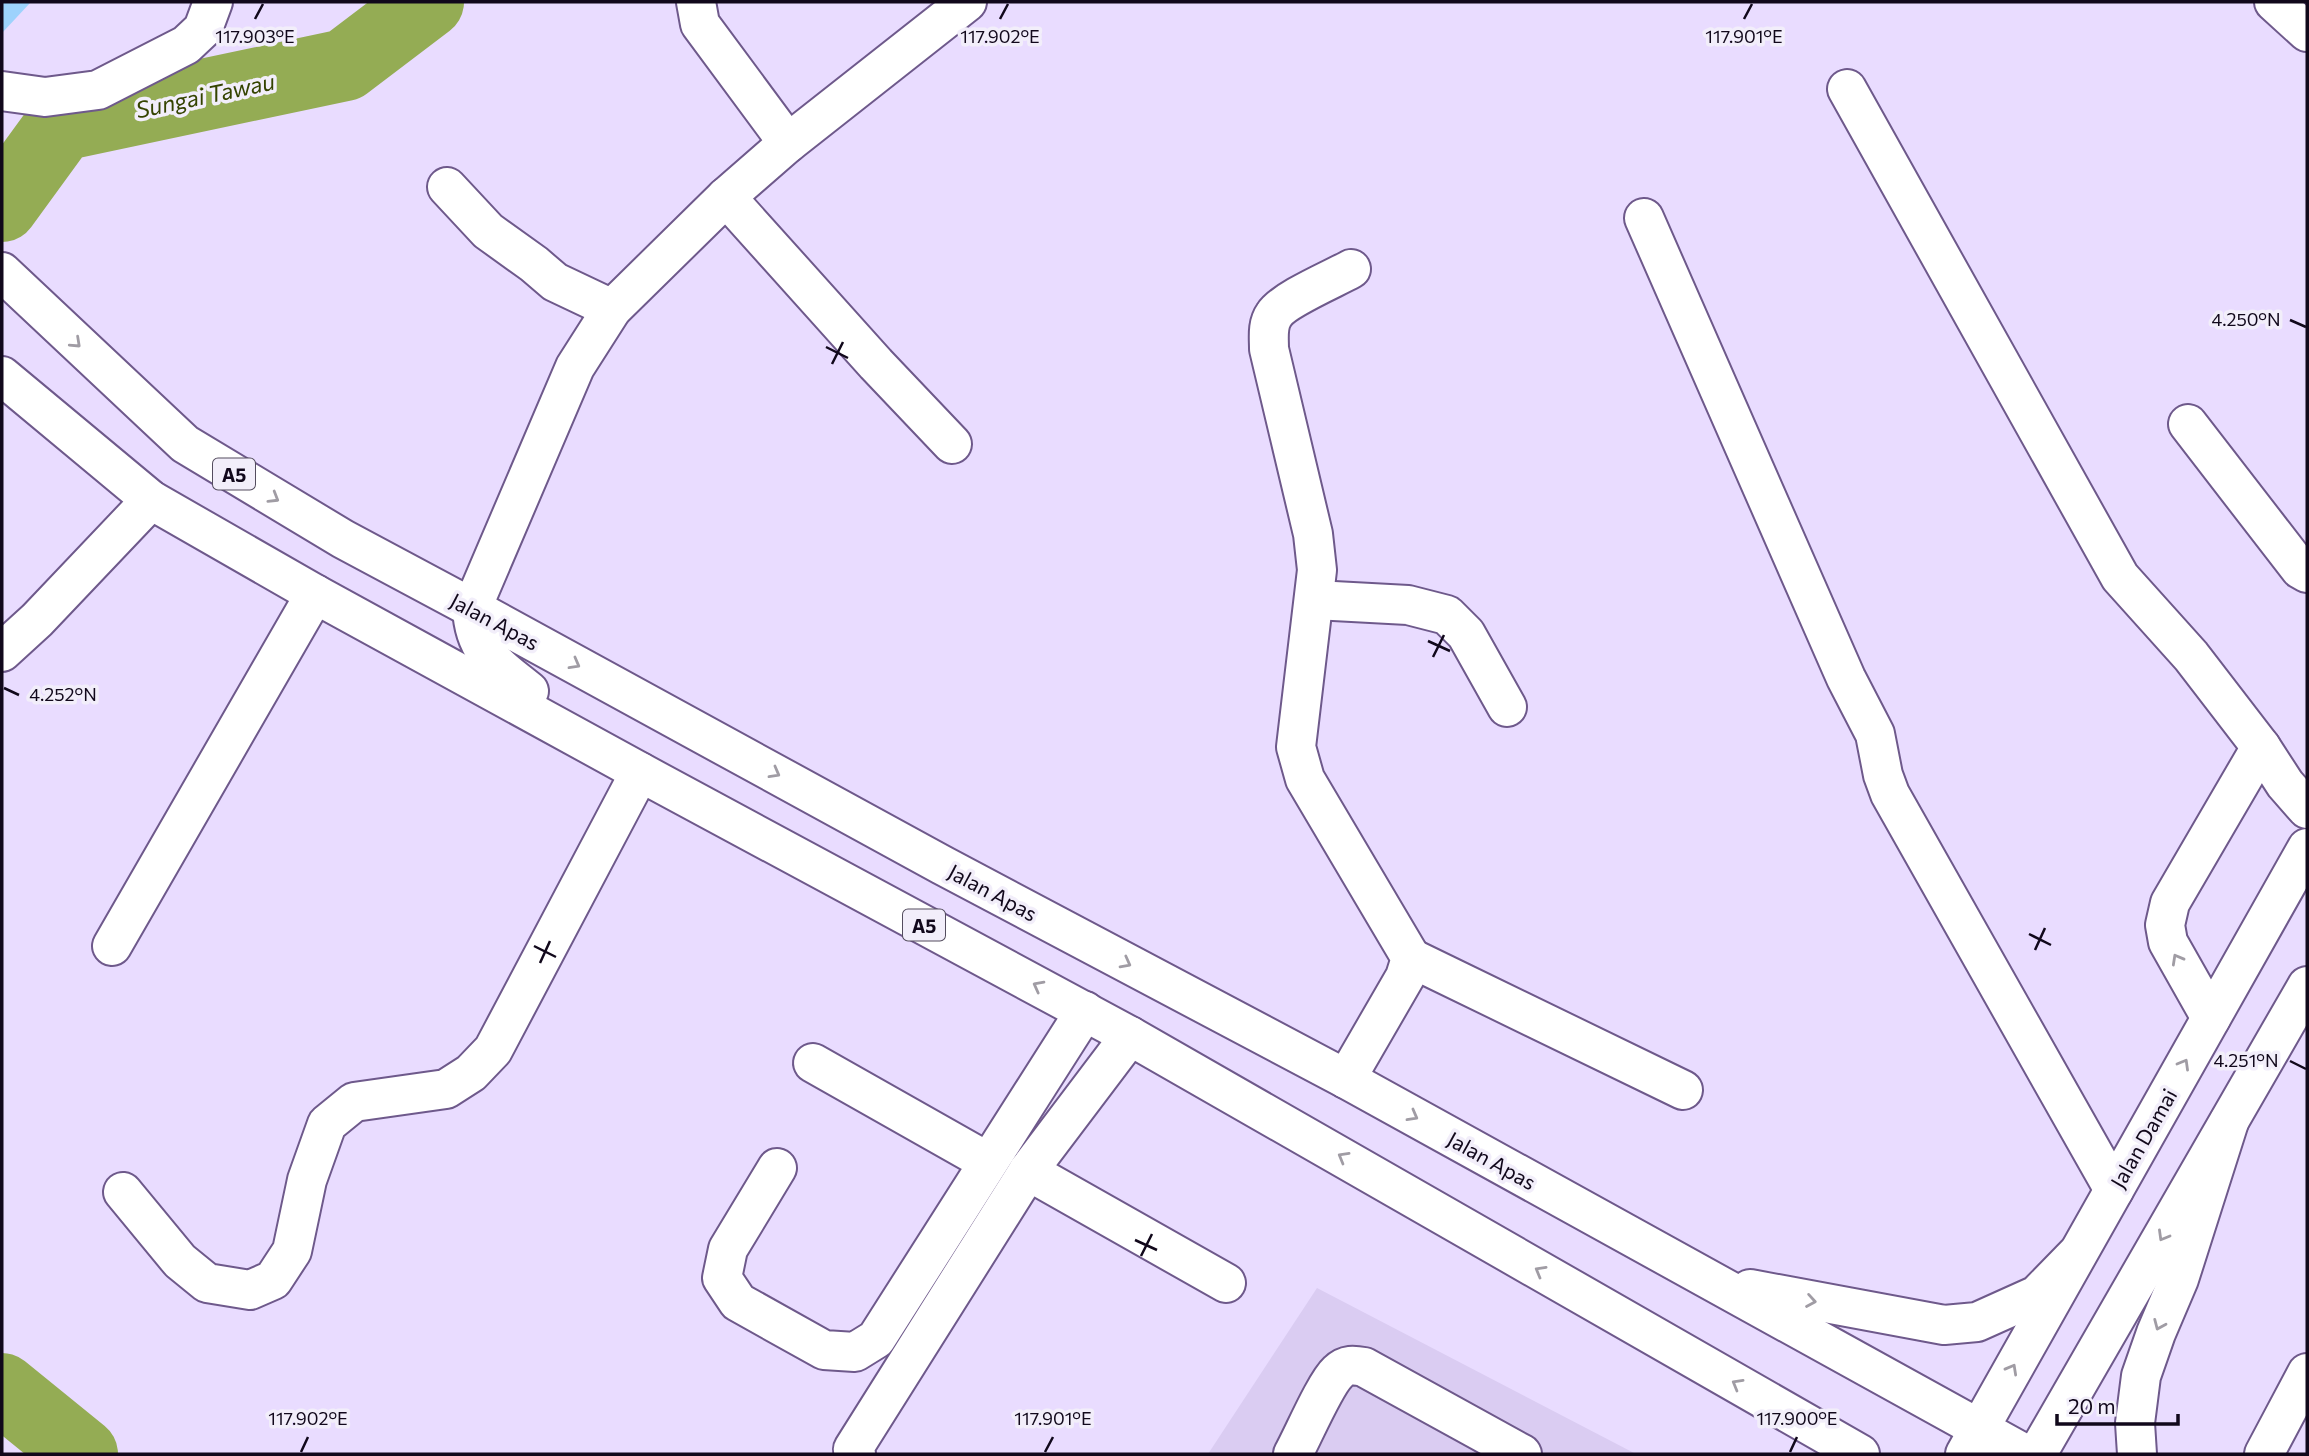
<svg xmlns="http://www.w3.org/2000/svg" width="2309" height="1456" font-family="Commissioner,sans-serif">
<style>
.built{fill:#daccf2}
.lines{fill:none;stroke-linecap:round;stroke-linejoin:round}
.river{stroke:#94ac54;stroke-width:72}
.building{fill:#9dd2fc}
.minor-casing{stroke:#6e598b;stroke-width:42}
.major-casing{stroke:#6e598b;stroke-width:42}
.highway-casing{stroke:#6e598b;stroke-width:42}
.minor{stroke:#fff;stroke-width:38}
.major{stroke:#fff;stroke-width:38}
.highway{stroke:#fff;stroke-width:38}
.oneway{stroke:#a09ca4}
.ticks{fill:none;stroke:#11081b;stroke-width:2.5}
.labels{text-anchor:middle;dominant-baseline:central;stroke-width:7;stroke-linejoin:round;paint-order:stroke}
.shield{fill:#f2eefa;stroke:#544d5e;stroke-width:2}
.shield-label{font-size:19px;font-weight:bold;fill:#11081b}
.street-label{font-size:21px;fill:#11081b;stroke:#f2eefa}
.water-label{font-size:23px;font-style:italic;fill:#344300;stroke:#f2eefa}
.ticks-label{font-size:18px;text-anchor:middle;fill:#11081b;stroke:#f2eefa;stroke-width:7;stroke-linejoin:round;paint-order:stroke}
</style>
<rect width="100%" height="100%" fill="#e9dcff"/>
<path class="built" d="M1317,1288L1636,1454H1208Z"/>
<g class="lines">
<g class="river">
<path d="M2,206L61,125L345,65L428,2"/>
<path d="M2,1389L82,1454"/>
</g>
</g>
<path class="building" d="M2,2H31L2,33Z"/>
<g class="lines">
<g class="minor-casing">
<g id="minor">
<path d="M696,2L700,24L788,143"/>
<path d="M2274,2L2307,32"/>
<path d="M1847,89L2120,577L2191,656L2261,747L2285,784L2307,809"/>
<path d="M2,91L45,97L98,90L186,45L203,29L213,2"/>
<path d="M447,187L488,231L534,264L555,282L612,309"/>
<path d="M726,197L876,364L952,444"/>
<path d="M1644,218L1846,678L1875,734L1883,775L1890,794L2114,1190"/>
<path d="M2188,424L2300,569L2307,573"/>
<path d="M1315,600L1408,605L1447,615L1466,634L1507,707"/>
<path d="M472,608L575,367L612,309L726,197L788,143L967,2"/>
<path d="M2,652L37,620L151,500"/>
<path d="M112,946L315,594"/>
<path d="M1411,958L1683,1090"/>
<path d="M2211,1018L2168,942L2165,925L2170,903L2261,747"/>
<path d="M813,1063L988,1162"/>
<path d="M1346,1079L1405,977L1411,958L1305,779L1296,747L1317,570L1313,534L1269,349C1269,337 1267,325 1274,315C1283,300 1333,279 1351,269"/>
<path d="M777,1168L728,1249L722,1278L738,1302L824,1350L855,1352L876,1339L1085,1011"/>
<path d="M1028,1171L1226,1283"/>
<path d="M123,1192L180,1261L207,1283L250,1290L273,1280L292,1251L307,1180L327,1124L354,1102L446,1089L471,1073L493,1050L640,772"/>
<path d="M856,1454L853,1449L1028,1171L1130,1036"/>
<path d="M1293,1454C1303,1436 1325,1384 1338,1372C1346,1364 1354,1365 1364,1367L1522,1454"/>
<path d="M2264,1454L2307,1373"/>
</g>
</g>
<g class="major-casing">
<g id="major">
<path d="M1965,1454L2307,848"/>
<path d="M2037,1454L2307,986"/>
</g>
</g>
<g class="highway-casing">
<g id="highway">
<path d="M2,272L185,444L343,539L472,608L942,865L1346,1079L2025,1454"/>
<path d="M2,376L151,500L315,594L640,772L1130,1036L1860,1454"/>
<path d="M472,608C474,653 497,665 529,691"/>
<path d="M1750,1289L1944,1325L1977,1322L2037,1295L2076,1255"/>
<path d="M2137,1454L2135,1423L2141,1376L2156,1333L2179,1279L2229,1122"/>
</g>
</g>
<use href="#minor" class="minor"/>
<use href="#major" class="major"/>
<use href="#highway" class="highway"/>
</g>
<defs><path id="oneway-chevron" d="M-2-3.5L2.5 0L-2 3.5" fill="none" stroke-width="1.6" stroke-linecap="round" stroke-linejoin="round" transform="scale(1.75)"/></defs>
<g class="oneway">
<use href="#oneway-chevron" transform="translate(76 343) rotate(43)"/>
<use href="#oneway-chevron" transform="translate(274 498) rotate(31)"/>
<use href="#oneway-chevron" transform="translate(575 664) rotate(29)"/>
<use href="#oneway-chevron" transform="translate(775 773) rotate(29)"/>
<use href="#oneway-chevron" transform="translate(2177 959) rotate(-119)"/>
<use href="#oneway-chevron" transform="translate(1126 963) rotate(28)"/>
<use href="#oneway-chevron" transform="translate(1038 986) rotate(-152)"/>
<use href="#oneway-chevron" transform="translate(2184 1064) rotate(-60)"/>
<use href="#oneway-chevron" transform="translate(1413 1116) rotate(29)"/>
<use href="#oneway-chevron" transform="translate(1343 1157) rotate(-150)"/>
<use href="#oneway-chevron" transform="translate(2163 1236) rotate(120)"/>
<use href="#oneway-chevron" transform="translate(1540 1271) rotate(-150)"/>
<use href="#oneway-chevron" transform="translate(1811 1301) rotate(10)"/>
<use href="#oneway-chevron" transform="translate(2159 1325) rotate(113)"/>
<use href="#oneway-chevron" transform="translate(2012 1369) rotate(-61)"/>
<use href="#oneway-chevron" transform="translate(1737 1384) rotate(-150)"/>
</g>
<path class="ticks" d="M255,19L263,4M1000,19L1008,4M1744,19L1752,4M2290,320L2306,327M826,347L848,358M832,364L843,342M1428,641L1450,651M1433,657L1444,635M4,688L19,695M2029,934L2051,945M534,946L556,957M2035,950L2045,928M540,963L550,941M2290,1061L2306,1069M1135,1240L1157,1250M1141,1256L1152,1234M301,1452L308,1437M1045,1452L1053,1437M1790,1452L1797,1437"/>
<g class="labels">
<g class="shield">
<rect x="213" y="458.5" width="42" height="31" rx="5"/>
<rect x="903" y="909.5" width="42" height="31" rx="5"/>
</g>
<g class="shield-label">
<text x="234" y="474">A5</text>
<text x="924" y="925">A5</text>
</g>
<g class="street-label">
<text transform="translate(495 621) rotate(28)">Jalan Apas</text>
<text transform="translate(993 892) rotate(28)">Jalan Apas</text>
<text transform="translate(2143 1138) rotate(-60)">Jalan Damai</text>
<text transform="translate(1492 1160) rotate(29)">Jalan Apas</text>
</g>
<g class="water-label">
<text transform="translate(205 95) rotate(-12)">Sungai Tawau</text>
</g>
</g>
<g class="ticks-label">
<text x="255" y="43">117.903°E</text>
<text x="1000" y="43">117.902°E</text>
<text x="1744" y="43">117.901°E</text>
<text x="2246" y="326">4.250°N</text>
<text x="63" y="701">4.252°N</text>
<text x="2246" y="1067">4.251°N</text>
<text x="308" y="1425">117.902°E</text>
<text x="1053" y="1425">117.901°E</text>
<text x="1797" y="1425">117.900°E</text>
</g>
<rect width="2309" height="1456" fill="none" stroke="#11081b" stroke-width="7"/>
<path d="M2057 1414v10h121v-10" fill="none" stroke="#11081b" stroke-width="3.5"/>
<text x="2068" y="1414" font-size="21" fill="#11081b" stroke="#f2eefa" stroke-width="5" paint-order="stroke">20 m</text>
</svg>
